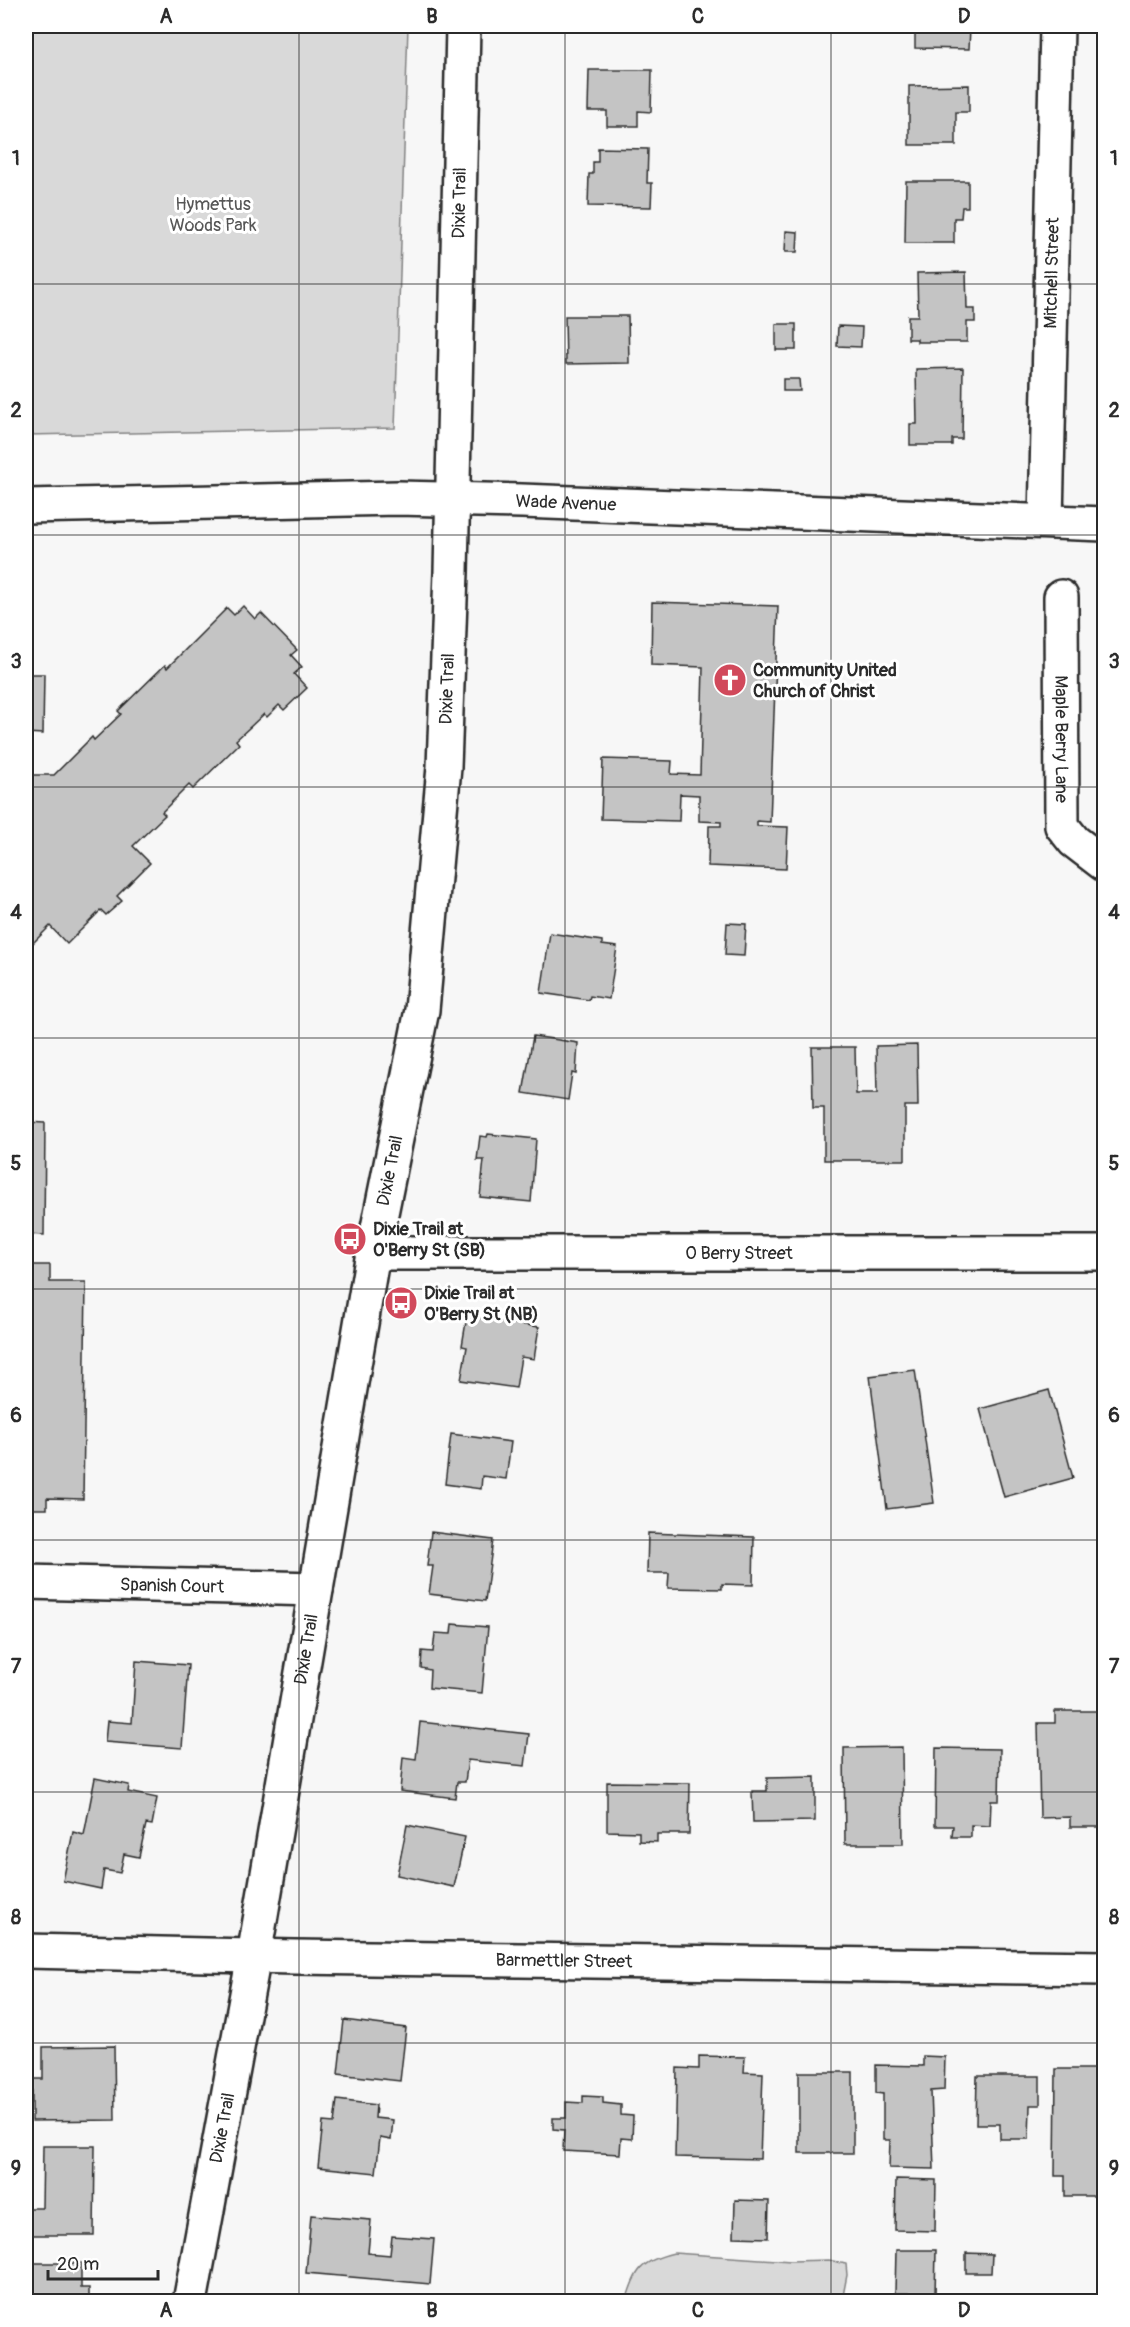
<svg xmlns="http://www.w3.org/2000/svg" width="1130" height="2327" font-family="Pangolin,sans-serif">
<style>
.green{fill:#d9d9d9;stroke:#828282;stroke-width:1.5}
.building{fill:#c4c4c4;stroke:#2b2b2b;stroke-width:1.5}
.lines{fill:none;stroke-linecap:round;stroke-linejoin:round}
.minor-casing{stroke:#2b2b2b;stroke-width:38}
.secondary-casing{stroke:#2b2b2b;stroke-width:38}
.primary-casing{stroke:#2b2b2b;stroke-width:38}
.minor{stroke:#fff;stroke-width:33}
.secondary{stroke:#fff;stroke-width:33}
.primary{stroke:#fff;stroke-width:33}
.grid{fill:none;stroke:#2b2b2b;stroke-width:1.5;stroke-opacity:0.55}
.labels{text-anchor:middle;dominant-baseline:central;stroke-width:6;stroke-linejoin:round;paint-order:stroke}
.street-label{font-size:18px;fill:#2b2b2b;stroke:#fff}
.park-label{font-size:18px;fill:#565656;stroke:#fff}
.poi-label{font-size:18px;font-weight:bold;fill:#2b2b2b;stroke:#fff;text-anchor:start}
.neatline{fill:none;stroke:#2b2b2b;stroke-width:2}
.grid-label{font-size:20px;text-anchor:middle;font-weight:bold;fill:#2b2b2b}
</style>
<rect width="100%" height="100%" fill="#f7f7f7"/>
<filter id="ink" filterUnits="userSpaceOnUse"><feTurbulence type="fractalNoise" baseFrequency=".0167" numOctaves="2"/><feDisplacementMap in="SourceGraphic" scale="12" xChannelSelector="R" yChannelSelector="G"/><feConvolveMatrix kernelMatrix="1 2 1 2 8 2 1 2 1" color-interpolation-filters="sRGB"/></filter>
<g filter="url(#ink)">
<g class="green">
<path d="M26,26H408L395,428L26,435Z"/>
<path d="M674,2253L791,2261L829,2260L846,2264L847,2275L842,2301H626C636,2270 640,2261 674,2253Z"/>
</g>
<g class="building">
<path d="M890,26H977V28H970L969,49L915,48V34H890Z"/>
<path d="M589,70H652L651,112L638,111V126H607V111H588Z"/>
<path d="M969,85V112H956V145H909V86Z"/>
<path d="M598,148L648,149L647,183H652L651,207L588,206L589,174H593V162H598Z"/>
<path d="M906,181H968V207H962L961,218H954V243H905Z"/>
<path d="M786,231L798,232L797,252H785Z"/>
<path d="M966,272L967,309H975V322H967V342H917V339H908V316H918L917,273Z"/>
<path d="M565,316H628L629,363L566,364Z"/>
<rect x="776" y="324" width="20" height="26"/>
<path d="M838,326L862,327L861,347L837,346Z"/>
<path d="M963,368L962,439H952V445H910V424H917L916,369Z"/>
<path d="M783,379H799L800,391H783Z"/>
<path d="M652,602L778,606L770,822L757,821V826L788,827L786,869L708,866L709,826H721V822L699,821V795L680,794L679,821L601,819L603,759L672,761L671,774L700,775L703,667L651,665Z"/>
<path d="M243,606L255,619L261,613L297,650L291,655L302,667L294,674L307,688L284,710L279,705L267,717L264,714L236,740L239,744L193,789L189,785L162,812L165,815L133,846L150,863L117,896L122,901L106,915L101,910L67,944L50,926L26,950V775H54L92,737L94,740L121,714L118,711L165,665L167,668L227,608L234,615Z"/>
<path d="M26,674H44L43,734L26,733Z"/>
<path d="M727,923L746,924L744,956L725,955Z"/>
<path d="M550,933L602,941V945L617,947L609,999L590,996L589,1000L541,993Z"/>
<path d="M533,1036L578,1043L576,1074L572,1073L568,1100L523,1093Z"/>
<path d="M917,1045L918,1106H905V1160H824V1108H813L812,1047H855L856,1094H877L876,1046Z"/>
<path d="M26,1122L45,1123L44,1235L26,1234Z"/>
<path d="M488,1134L536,1139L531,1202L480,1197L484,1160H477L480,1136L487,1137Z"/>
<path d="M26,1265H50V1282H86L83,1499L47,1498V1509H26Z"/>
<path d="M467,1316L539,1327L534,1359L521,1357L516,1388L461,1380L467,1347L462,1346Z"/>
<path d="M915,1370L934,1503L887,1509L870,1376Z"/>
<path d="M1049,1390L1073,1478L1004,1497L980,1409Z"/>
<path d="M451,1434L511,1442L506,1479L482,1476L481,1489L445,1484Z"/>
<path d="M431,1532L493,1540L485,1601L429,1594L433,1566H427Z"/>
<path d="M648,1533L754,1537L753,1585L722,1584V1589L668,1588L669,1573H647Z"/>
<path d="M452,1624L488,1627L482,1693L429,1688L430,1670L421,1668L422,1651L433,1652L435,1633L451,1634Z"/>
<path d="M136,1661L188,1665L182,1748L105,1742L107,1721L132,1723Z"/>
<path d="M1055,1711H1104V1827H1070V1817L1040,1818L1038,1723H1055Z"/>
<path d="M420,1722L529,1734L525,1766L468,1760L465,1782H457L455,1798L400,1791L403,1757L416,1759Z"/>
<path d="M902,1747L903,1844H845L844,1748Z"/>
<path d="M936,1748L1000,1749L999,1801H991L990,1826L971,1825V1837H952L953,1826H935Z"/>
<path d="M815,1777V1821L753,1822L752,1791H767V1778Z"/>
<path d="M95,1778L129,1785L128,1792L157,1798L152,1825L146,1824L139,1857L124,1854L120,1873L104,1870L101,1889L63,1881L73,1832L84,1835Z"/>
<path d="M607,1782L690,1783L689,1834H657V1842L639,1841V1832L607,1831Z"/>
<path d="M407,1825L465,1837L454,1887L397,1875Z"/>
<path d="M344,2020L406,2028L400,2081L338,2074Z"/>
<path d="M114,2046L115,2120L32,2121V2079H43V2047Z"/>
<path d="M699,2056L745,2057L744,2072L763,2073L760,2159L675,2157L677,2068L699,2069Z"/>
<path d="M923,2056L945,2057L944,2090L931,2091L934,2169L889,2168L890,2140H883V2094L876,2093V2065L923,2066Z"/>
<path d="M1098,2057H1104V2196H1065V2176H1055L1056,2069H1098Z"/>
<rect x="799" y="2072" width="54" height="81"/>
<path d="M977,2076H1040V2105H1030L1029,2139H1000V2124H976Z"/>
<path d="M583,2096L603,2097V2103L621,2105V2115L633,2116L632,2139L621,2138L620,2154L563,2151L564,2130L553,2129V2118H566V2102L583,2103Z"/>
<path d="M337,2100L376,2105L375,2118L393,2120L391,2140L380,2138L376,2173L318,2167L323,2122L334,2123Z"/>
<path d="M43,2146H95L94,2235H28L29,2208H42Z"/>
<path d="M896,2179L936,2180L935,2231L895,2230Z"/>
<path d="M735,2200L769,2201L768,2238L734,2237Z"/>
<path d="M311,2215L371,2220L368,2253L390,2255L392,2236L434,2239L430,2284L306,2273Z"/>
<path d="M896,2250H936L935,2294L895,2293Z"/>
<path d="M966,2253L992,2254L991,2273H966Z"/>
<path d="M26,2263H81V2288H89V2302H26Z"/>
</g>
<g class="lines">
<g class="minor-casing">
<g id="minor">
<path id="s1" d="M1046,521L1057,26"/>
<path id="s2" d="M1061,597L1062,826L1074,841L1104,864"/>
<path id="s3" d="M373,1253H1104"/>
<path id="s4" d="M26,1582L316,1589"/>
<path id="s5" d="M26,1951L295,1957L1104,1968"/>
</g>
</g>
<g class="secondary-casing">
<g id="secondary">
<path id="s6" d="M190,2302L254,1956L373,1253L422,1010L444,767L451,572L463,26"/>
</g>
</g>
<g class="primary-casing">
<g id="primary">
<path id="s7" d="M26,506L398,498L522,501L1104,524"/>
</g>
</g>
<use href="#minor" class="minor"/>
<use href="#secondary" class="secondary"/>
<use href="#primary" class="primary"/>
</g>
</g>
<path class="grid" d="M299,26V2302M565,26V2302M831,26V2302M26,284H1104M26,535H1104M26,787H1104M26,1038H1104M26,1289H1104M26,1540H1104M26,1792H1104M26,2043H1104"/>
<defs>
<g id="church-disc" transform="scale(1.725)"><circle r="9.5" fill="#d1495b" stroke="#fff"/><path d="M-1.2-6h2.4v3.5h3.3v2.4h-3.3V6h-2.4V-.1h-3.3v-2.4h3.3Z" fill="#fff"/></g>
<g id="bus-disc" transform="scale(1.725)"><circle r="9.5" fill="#d1495b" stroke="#fff"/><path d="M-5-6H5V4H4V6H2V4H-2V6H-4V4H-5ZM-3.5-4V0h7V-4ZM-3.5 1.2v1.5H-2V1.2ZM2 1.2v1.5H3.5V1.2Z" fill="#fff"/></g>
</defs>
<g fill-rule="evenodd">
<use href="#church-disc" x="730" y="680"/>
<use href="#bus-disc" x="350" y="1239"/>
<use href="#bus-disc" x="401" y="1303"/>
</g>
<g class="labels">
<g class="street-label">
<text stroke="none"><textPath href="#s6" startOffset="2121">Dixie Trail</textPath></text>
<text stroke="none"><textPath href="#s1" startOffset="248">Mitchell Street</textPath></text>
<text stroke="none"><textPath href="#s7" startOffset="540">Wade Avenue</textPath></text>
<text stroke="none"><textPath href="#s6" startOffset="1635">Dixie Trail</textPath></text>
<text stroke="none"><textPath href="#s2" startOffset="142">Maple Berry Lane</textPath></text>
<text stroke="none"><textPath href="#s6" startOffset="1149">Dixie Trail</textPath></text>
<text stroke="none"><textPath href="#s3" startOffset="366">O Berry Street</textPath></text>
<text stroke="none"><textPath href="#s4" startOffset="146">Spanish Court</textPath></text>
<text stroke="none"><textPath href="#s6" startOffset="663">Dixie Trail</textPath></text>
<text stroke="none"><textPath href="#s5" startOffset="538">Barmettler Street</textPath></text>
<text stroke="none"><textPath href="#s6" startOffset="177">Dixie Trail</textPath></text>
</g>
<g class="park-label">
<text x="213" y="204">Hymettus<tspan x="213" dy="21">Woods Park</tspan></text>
</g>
<g class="poi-label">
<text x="753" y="670">Community United<tspan x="753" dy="21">Church of Christ</tspan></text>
<text x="373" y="1229">Dixie Trail at<tspan x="373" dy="21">O'Berry St (SB)</tspan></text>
<text x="424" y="1293">Dixie Trail at<tspan x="424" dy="21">O'Berry St (NB)</tspan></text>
</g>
</g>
<rect width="1130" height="2327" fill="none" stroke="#fff" stroke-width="66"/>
<path d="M48 2270v9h110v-9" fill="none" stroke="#2b2b2b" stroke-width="3"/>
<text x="57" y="2270" font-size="18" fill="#2b2b2b" stroke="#ffffff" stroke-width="4.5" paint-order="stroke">20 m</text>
<rect x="33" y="33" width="1064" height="2261" class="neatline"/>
<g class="grid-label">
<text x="166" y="23">A</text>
<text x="432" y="23">B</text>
<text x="698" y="23">C</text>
<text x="964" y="23">D</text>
<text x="16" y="165">1</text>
<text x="1114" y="165">1</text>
<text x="16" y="417">2</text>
<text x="1114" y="417">2</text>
<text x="16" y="668">3</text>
<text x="1114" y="668">3</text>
<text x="16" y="919">4</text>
<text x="1114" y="919">4</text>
<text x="16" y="1170">5</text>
<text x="1114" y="1170">5</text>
<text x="16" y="1422">6</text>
<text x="1114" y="1422">6</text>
<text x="16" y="1673">7</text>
<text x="1114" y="1673">7</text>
<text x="16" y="1924">8</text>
<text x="1114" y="1924">8</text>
<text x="16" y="2175">9</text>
<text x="1114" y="2175">9</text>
<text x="166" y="2317">A</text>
<text x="432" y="2317">B</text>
<text x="698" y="2317">C</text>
<text x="964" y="2317">D</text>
</g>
</svg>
